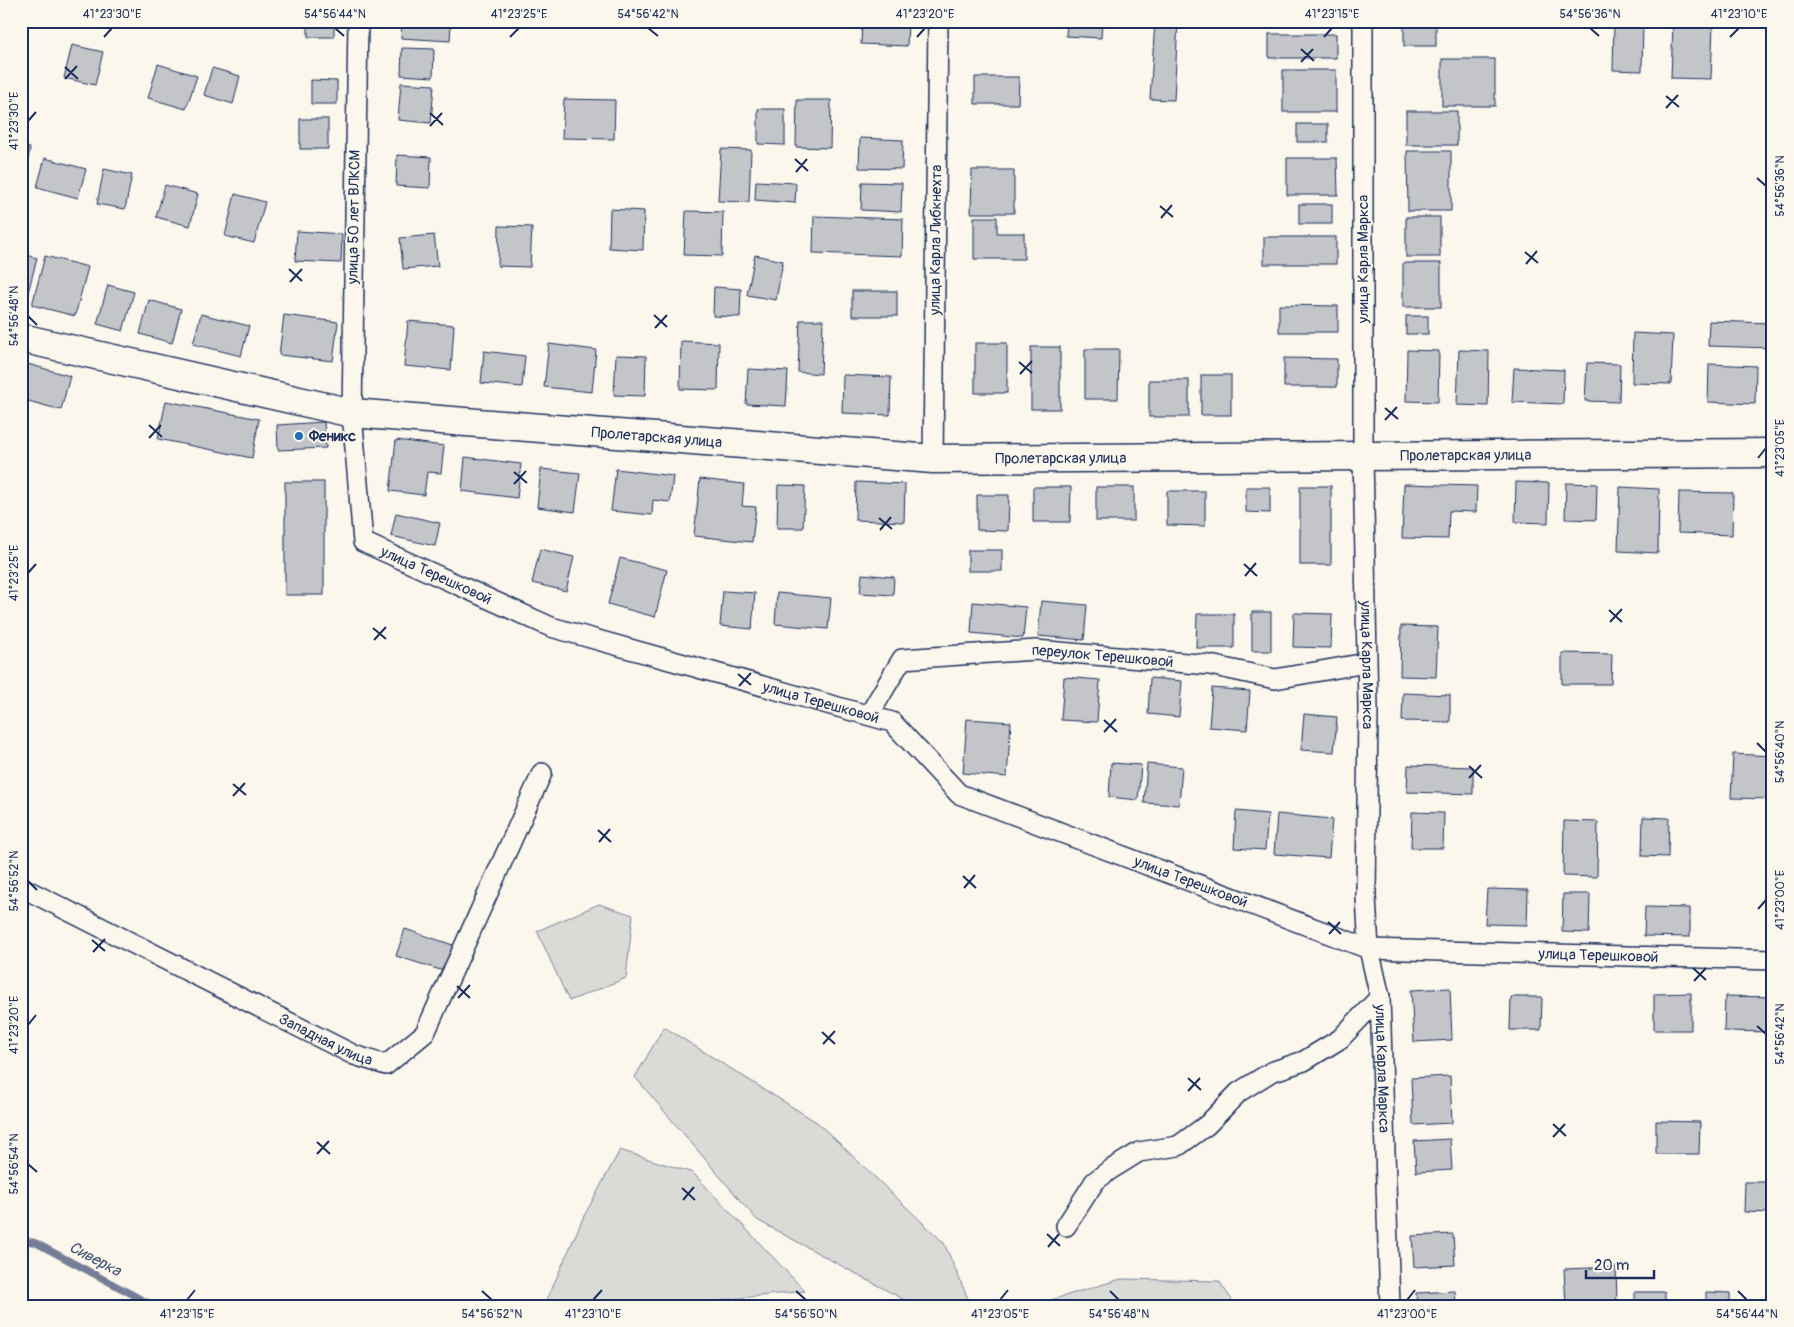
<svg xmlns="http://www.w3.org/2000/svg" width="1794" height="1327" font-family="Pangolin,sans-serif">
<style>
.green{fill:#dadad7;stroke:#7a849a}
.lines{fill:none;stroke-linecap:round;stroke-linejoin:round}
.stream{stroke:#747e96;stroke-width:7}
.building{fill:#c3c5c9;stroke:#1b2f5e}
.minor-casing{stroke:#1b2f5e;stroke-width:22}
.secondary-casing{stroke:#1b2f5e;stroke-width:31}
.minor{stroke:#fbf7ec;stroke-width:19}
.secondary{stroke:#fbf7ec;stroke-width:28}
.ticks{fill:none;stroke:#1b2f5e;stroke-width:2}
.poi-dot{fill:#1f6fb2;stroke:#fbf7ec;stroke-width:2}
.labels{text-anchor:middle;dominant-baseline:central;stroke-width:4;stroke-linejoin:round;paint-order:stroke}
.street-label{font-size:15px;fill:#1b2f5e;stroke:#fbf7ec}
.poi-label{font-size:15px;font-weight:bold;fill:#1b2f5e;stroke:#fbf7ec;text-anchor:start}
.water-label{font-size:16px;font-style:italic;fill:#47577a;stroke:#fbf7ec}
.neatline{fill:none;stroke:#1b2f5e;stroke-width:2}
.ticks-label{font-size:12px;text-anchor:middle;fill:#1b2f5e}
</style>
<rect width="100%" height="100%" fill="#fbf7ec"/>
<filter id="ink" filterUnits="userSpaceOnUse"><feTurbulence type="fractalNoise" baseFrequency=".02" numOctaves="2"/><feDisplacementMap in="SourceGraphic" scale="10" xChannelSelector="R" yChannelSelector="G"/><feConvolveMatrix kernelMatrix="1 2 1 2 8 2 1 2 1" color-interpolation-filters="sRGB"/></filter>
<g filter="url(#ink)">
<g class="green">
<path d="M599,904L633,915L626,978L569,1001L537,931Z"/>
<path d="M664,1027L818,1123L944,1243L969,1301L910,1303L757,1220L635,1077Z"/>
<path d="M620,1150L693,1173L805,1291L722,1300L718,1306H544L584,1216Z"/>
<path d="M1121,1279L1219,1281L1236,1306H1031Z"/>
</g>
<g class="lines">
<path class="stream" d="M21,1239L36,1243L154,1306"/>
</g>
<g class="building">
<rect x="308" y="21" width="26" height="16"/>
<path d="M402,21H451L450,41L401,38Z"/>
<path d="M862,21H908L907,46L861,44Z"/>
<rect x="969" y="21" width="40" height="3"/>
<path d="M1067,21H1102L1101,38L1066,36Z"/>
<path d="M1155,21H1178L1174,100L1150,99Z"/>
<rect x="1404" y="21" width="32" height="25"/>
<path d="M1614,21H1643L1642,71L1613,70Z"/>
<path d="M1673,23L1713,24L1711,79L1671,78Z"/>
<rect x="1269" y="34" width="67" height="24"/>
<path d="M21,38L25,39L21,51Z"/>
<path d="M72,45L103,52L95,85L64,78Z"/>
<path d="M402,48L434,49L433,77L401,75Z"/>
<rect x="1442" y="59" width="53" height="47"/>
<path d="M158,64L197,76L186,109L148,98Z"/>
<path d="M212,68L240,76L233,104L204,95Z"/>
<rect x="1283" y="70" width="53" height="42"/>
<path d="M975,77H1019L1018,104H975Z"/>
<path d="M311,80L337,81V104H311Z"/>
<path d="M401,83L434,85L431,123L398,120Z"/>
<path d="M564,99L615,100L614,139L562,138Z"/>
<path d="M797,100H831L830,148L796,147Z"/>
<rect x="1772" y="103" width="1" height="31"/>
<path d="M758,109H785V145L758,144Z"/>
<rect x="1406" y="111" width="51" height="34"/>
<rect x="300" y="119" width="28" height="30"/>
<rect x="1297" y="124" width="31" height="18"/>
<path d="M860,138L903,140L902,169L859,168Z"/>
<path d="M21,147L30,148L23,190H21Z"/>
<path d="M721,149L751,150L749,202L718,201Z"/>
<rect x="1772" y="150" width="1" height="41"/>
<path d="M1407,151H1451V211H1408Z"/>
<path d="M397,155L431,157L430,188L396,186Z"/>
<path d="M45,158L86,169L78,198L37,187Z"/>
<path d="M1287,158H1337L1338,195H1287Z"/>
<path d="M104,169L132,175L125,209L97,204Z"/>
<path d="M972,170H1014V213H971Z"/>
<path d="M756,181L796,183L795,203L755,200Z"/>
<path d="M862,182L902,183L901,212L861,210Z"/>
<path d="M165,185L198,194L190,226L156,217Z"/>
<path d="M235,194L265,202L254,243L225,236Z"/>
<rect x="1299" y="204" width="33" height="20"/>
<path d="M610,209L644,211L643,250L609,248Z"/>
<path d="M686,211L723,212L722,256L684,255Z"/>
<path d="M814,216L903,219L902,256L813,253Z"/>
<path d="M974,217H997V233H1024V259H974Z"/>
<rect x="1406" y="217" width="34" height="40"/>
<path d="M1772,221H1773V256H1770Z"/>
<path d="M499,226L532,227L530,267L498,266Z"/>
<path d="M297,231L342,234L341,263L295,261Z"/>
<path d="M434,235L438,266L403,269L400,238Z"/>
<rect x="1264" y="237" width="72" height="27"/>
<path d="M21,254L37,258L25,304L21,303Z"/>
<path d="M755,255L783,261L776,300L747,295Z"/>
<path d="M45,256L88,267L75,316L32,305Z"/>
<rect x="1403" y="263" width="38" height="44"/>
<path d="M108,285L134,292L123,331L97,324Z"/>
<path d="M714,287L741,289L740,317L713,316Z"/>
<rect x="852" y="291" width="45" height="25"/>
<path d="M149,300L181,309L172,343L140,334Z"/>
<path d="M1279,305L1338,306V332H1279Z"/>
<path d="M201,314L249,326L241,356L193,344Z"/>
<path d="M284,315L338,322L333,361L279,355Z"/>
<rect x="1406" y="316" width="22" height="18"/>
<path d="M800,320H823L821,374L798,372Z"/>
<path d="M408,321L454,325L451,370L404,366Z"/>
<path d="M1709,321L1773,323V348L1708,346Z"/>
<path d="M1633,333L1673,335L1671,384L1632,383Z"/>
<path d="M681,341L719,343L718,390L680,389Z"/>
<rect x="975" y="343" width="32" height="50"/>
<path d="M549,344L596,350L592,392L544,387Z"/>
<rect x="1031" y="347" width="29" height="62"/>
<path d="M1085,349H1119L1118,399H1085Z"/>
<path d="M1407,350L1439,351L1438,402L1406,401Z"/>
<path d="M1459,350L1489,351L1488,406L1457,405Z"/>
<path d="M484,351L525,356L522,387L481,383Z"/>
<path d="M616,355L646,356L645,396L614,395Z"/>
<path d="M1284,358L1337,359V387H1284Z"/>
<path d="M21,362L70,376L61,410L21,399Z"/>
<path d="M1587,363L1620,364L1619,402L1585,401Z"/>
<path d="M1709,364L1756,366L1755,404L1708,402Z"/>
<path d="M1770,366H1773V403H1769Z"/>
<path d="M1514,368L1564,370L1563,404L1512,402Z"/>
<path d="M748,369L788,371L786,406L746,404Z"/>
<path d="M843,375L891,377L890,415L842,413Z"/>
<rect x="1201" y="375" width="30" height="40"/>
<rect x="1149" y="380" width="40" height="37"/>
<path d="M166,401L259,419L252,458L158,439Z"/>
<path d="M324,422L326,448L278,450L277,425Z"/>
<path d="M396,440L444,446L441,473L427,472L424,495L390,491Z"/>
<path d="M465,457L521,464L517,498L462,491Z"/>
<path d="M541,469L580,473L575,512L537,507Z"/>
<path d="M616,469L673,476L670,502L653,500L652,515L611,511Z"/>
<path d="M700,479L744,484L742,506L756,507L752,542L694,536Z"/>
<rect x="285" y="482" width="39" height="113"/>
<path d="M856,482L905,484L904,522L855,520Z"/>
<path d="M1516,482L1549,483L1548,523L1515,522Z"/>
<path d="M1566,483L1597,484L1596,520L1565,519Z"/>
<path d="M1404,484L1477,486L1476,512L1449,511L1448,539L1402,538Z"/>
<path d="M778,485L805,486L803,528H777Z"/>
<rect x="1300" y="486" width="31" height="79"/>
<path d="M1033,487H1071L1070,522H1033Z"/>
<rect x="1096" y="487" width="38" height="34"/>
<path d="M1246,487H1270V513L1246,512Z"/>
<path d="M1620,487L1659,489L1658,553L1618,551Z"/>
<path d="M1167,491H1205V526L1167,525Z"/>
<path d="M1679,492L1733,493L1732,535L1678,533Z"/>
<path d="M977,495H1009L1008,531L977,530Z"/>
<path d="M396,513L440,523L435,546L391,536Z"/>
<path d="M540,549L574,557L566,591L532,583Z"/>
<rect x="968" y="550" width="34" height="21"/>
<path d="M620,558L667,570L655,617L608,604Z"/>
<path d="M862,574L894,577L893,595L860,593Z"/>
<path d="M723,591L755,593L752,629L720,626Z"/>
<path d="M777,593L831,598L828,629L775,624Z"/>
<path d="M1041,601L1087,605L1084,640L1038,636Z"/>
<path d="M973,602L1026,607L1023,638L971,633Z"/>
<rect x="1252" y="612" width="19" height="39"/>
<path d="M1294,613L1332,614L1331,648L1293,647Z"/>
<path d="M1197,614H1234V648H1196Z"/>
<path d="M1401,626L1438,627L1436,677L1400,676Z"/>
<path d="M1562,653L1612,654L1611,684H1562Z"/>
<path d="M1064,677L1100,680L1097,722L1061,720Z"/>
<path d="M1150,678L1182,681L1179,717L1148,714Z"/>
<path d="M1212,688L1250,691L1247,730L1209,727Z"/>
<path d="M1403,693L1450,695V722L1402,721Z"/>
<path d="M1304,714L1337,717L1334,752L1301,750Z"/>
<path d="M967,719L1011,722L1007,777L963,773Z"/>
<path d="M1733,754L1773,756V799L1731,798Z"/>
<path d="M1111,763L1141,765L1138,800L1109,797Z"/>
<path d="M1147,764L1182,767L1179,805L1144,803Z"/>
<path d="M1408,765L1473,767V794L1407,792Z"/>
<path d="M1236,811L1268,814L1265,850L1234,848Z"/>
<path d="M1412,812L1444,813L1443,848H1411Z"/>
<path d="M1277,814L1332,819L1329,858L1274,854Z"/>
<path d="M1643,817L1669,818L1668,857L1642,856Z"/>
<path d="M1564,821L1598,822L1597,877L1563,876Z"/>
<path d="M1487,889L1528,890L1527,925L1485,924Z"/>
<path d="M1563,894H1590L1589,933L1562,932Z"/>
<path d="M1645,907L1690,908V937L1644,936Z"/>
<path d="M405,929L459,947L450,973L396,956Z"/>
<path d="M1450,988L1452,1040L1414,1042L1411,990Z"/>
<path d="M1691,993V1030H1654V994Z"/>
<path d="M1725,996L1773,997V1032L1724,1031Z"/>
<path d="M1511,997H1542L1541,1030H1510Z"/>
<path d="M1450,1076L1452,1123L1413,1125L1411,1078Z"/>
<path d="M1656,1121L1700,1122L1699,1154H1656Z"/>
<path d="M1450,1139L1452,1170L1416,1172L1414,1141Z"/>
<path d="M1745,1182H1773V1213L1744,1212Z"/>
<path d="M1453,1234L1455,1265L1414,1267L1412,1236Z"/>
<path d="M1616,1267L1617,1306H1566L1564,1269Z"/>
<path d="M1455,1291L1456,1306H1417L1416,1293Z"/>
<rect x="1635" y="1292" width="30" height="14"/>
<path d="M1706,1292L1730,1293V1306H1706Z"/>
</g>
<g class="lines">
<g class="minor-casing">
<g id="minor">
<path id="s1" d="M358,21L352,413L363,542L551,627L892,722L959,794L1369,949L1773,960"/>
<path id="s2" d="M1363,21V455L1368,709L1366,897L1369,949L1380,997L1390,1306"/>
<path id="s3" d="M933,459L938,21"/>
<path id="s4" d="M869,715L902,659L1036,650L1210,665L1275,679L1366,663"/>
<path id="s5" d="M21,887L354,1055L386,1065L425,1033L542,773"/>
<path d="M1066,1226L1095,1181L1110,1170L1139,1152L1178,1146L1207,1125L1239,1092L1271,1072L1304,1061L1340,1039L1380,997"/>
</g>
</g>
<g class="secondary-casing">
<g id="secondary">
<path id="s6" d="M21,338L352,413L933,459L1773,453"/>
</g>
</g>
<use href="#minor" class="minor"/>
<use href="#secondary" class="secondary"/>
</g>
</g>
<path class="ticks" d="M335,28L344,36M648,28L658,36M1590,28L1599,36M104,37L112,28M510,37L519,28M917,37L925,28M1324,37L1332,28M1730,37L1739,28M1301,49L1314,61M1301,62L1313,49M65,67L78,79M65,79L77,66M1666,96L1679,107M1666,108L1678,95M430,113L443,125M28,121L36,112M430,126L442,113M795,159L808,171M796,172L807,159M1757,178L1766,186M1160,206L1173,217M1161,218L1172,205M1525,252L1538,263M1526,264L1537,251M289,269L302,281M290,282L302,269M654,315L667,327M28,316L37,325M655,328L667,315M1019,362L1032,373M1020,374L1032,361M1385,408L1398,419M1385,420L1397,407M149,425L162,437M149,438L161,425M1758,458L1766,448M514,472L527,483M514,484L526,471M879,518L892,529M880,530L891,517M1244,564L1257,576M28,573L36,564M1245,576L1256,563M1609,610L1622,622M1610,622L1622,609M373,628L386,639M374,640L386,627M738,674L751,685M739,686L751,673M1104,720L1117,732M1104,732L1116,719M1757,743L1766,752M1469,766L1482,778M1469,778L1481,765M233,784L246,795M233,796L245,783M598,830L611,842M599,842L610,829M963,876L976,888M28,881L37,890M964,888L975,875M1758,909L1766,900M1328,922L1341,934M1329,934L1340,922M92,940L105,951M93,952L105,939M1693,968L1706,980M1694,981L1706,968M457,986L470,998M458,998L470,985M28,1025L36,1015M1757,1026L1766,1034M822,1032L835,1044M823,1044L835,1031M1188,1078L1201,1090M1188,1091L1200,1078M1553,1124L1566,1136M1553,1137L1565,1124M317,1142L330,1154M317,1154L329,1141M28,1164L37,1172M682,1188L695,1200M683,1200L694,1187M1047,1234L1060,1246M1048,1247L1059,1234M482,1291L492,1300M796,1291L806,1300M1110,1291L1119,1300M1738,1291L1747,1300M187,1300L195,1290M593,1300L602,1290M1000,1300L1008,1290M1407,1300L1415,1290"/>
<circle class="poi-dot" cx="299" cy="436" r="5"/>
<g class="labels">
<g class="street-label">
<text transform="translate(354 217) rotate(-89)">улица 50 лет ВЛКСМ</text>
<text stroke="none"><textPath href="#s3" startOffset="219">улица Карла Либкнехта</textPath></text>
<text transform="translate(1363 259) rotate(-90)">улица Карла Маркса</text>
<text stroke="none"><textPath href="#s6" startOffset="645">Пролетарская улица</textPath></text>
<text stroke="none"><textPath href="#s6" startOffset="1455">Пролетарская улица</textPath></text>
<text stroke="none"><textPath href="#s6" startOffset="1050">Пролетарская улица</textPath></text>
<text stroke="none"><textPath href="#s1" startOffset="602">улица Терешковой</textPath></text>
<text stroke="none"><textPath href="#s4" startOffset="266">переулок Терешковой</textPath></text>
<text stroke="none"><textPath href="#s2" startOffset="644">улица Карла Маркса</textPath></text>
<text stroke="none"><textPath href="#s1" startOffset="1008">улица Терешковой</textPath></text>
<text stroke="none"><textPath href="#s1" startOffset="1428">улица Терешковой</textPath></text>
<text stroke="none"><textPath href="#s1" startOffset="1848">улица Терешковой</textPath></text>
<text stroke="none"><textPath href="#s5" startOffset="341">Западная улица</textPath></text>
<text stroke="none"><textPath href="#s2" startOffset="1049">улица Карла Маркса</textPath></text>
</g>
<g class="poi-label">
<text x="309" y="436">Феникс</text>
</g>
<g class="water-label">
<text transform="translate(95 1259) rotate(28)">Сиверка</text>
</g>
</g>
<rect width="1794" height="1327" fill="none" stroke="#fbf7ec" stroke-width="55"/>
<path d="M1586 1270v8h68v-8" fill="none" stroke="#1b2f5e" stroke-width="2.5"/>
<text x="1594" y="1270" font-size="15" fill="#1b2f5e" stroke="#fbf7ec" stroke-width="4" paint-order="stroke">20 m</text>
<rect x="28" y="28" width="1738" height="1272" class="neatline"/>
<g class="ticks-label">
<text x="112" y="18">41°23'30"E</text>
<text x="335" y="18">54°56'44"N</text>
<text x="519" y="18">41°23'25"E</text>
<text x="648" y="18">54°56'42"N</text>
<text x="925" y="18">41°23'20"E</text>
<text x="1332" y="18">41°23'15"E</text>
<text x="1590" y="18">54°56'36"N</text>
<text x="1739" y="18">41°23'10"E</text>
<text transform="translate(14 121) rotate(-90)" y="4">41°23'30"E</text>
<text transform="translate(1780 186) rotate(-90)" y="4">54°56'36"N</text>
<text transform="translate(14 316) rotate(-90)" y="4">54°56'48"N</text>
<text transform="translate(1780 448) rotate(-90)" y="4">41°23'05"E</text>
<text transform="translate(14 573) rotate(-90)" y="4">41°23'25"E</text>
<text transform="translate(1780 752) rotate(-90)" y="4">54°56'40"N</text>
<text transform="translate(14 881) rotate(-90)" y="4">54°56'52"N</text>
<text transform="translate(1780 900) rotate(-90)" y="4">41°23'00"E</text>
<text transform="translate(14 1025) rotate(-90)" y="4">41°23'20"E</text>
<text transform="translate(1780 1034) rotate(-90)" y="4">54°56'42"N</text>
<text transform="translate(14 1164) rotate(-90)" y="4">54°56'54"N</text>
<text x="187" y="1318">41°23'15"E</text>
<text x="492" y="1318">54°56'52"N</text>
<text x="593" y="1318">41°23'10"E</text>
<text x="806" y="1318">54°56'50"N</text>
<text x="1000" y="1318">41°23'05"E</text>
<text x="1119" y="1318">54°56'48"N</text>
<text x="1407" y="1318">41°23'00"E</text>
<text x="1747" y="1318">54°56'44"N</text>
</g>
</svg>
